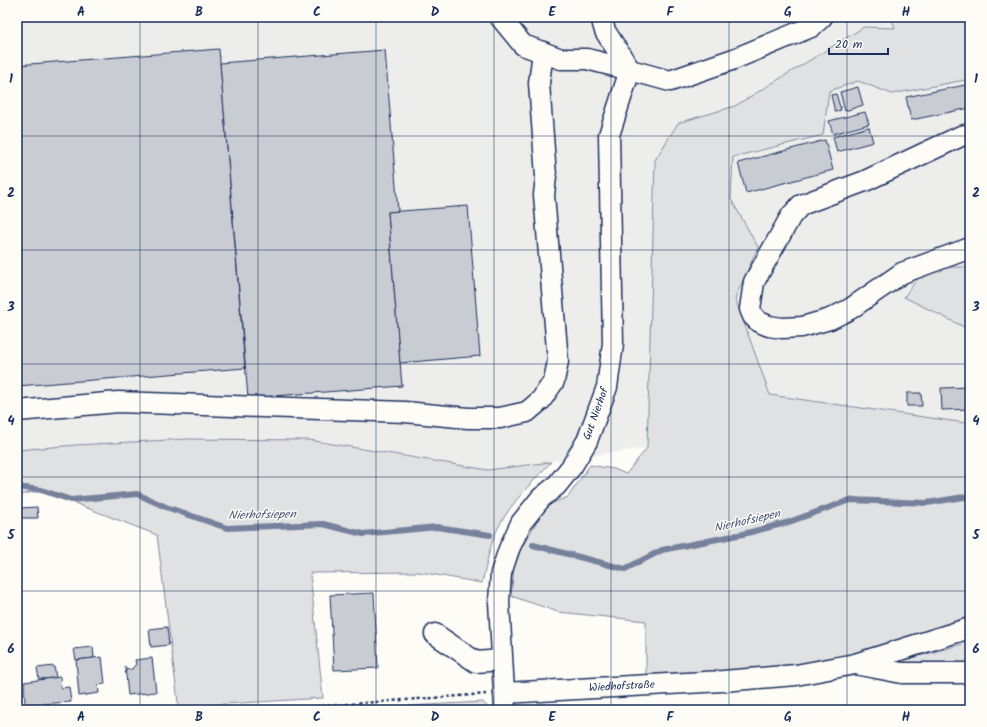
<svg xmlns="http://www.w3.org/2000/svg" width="987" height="727" font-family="Kalam,sans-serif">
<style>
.built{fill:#edeeec}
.green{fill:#e0e1e3;stroke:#7e88a0}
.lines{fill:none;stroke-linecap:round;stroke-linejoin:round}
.stream{stroke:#76819c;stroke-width:6}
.building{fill:#c9ccd3;stroke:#1b2f5e}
.minor-casing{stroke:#1b2f5e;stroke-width:23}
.path{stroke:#1b2f5e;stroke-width:2.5;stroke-dasharray:3 3;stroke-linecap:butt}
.minor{stroke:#fdfcf7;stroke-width:20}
.grid{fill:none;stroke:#1b2f5e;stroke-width:1;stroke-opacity:0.55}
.labels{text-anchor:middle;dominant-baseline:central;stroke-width:3;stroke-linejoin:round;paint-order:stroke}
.street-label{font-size:11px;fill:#1b2f5e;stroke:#fdfcf7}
.water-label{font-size:12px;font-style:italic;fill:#49587d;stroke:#fdfcf7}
.neatline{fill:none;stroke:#1b2f5e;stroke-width:1.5}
.grid-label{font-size:13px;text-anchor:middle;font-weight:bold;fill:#1b2f5e}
</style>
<rect width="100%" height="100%" fill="#fdfcf7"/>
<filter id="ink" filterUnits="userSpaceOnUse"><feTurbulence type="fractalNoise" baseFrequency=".025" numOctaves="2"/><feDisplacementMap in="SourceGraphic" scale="8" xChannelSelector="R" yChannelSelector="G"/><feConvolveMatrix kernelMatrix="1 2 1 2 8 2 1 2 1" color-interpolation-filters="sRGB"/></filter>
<g filter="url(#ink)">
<g class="built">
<path d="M17,17H891L895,28L864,27L735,106L678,123L656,160L647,448L488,470L309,440L187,439L76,445L17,450Z"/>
<path d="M970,79V267L926,268L904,297L970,330V422L966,423L770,395L735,298L758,247L731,199L733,157L823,135L829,91L858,81L892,94Z"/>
<path d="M970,705V710H527V706Z"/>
</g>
<g class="green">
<path d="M891,17H970V79L892,94L858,81L829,91L823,135L733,157L731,199L758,247L735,298L770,395L966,423L970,422V622L807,667L646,679V621L558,612L511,596L514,567L521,549L542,512L550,504L568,497L590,465L614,469L626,474L647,448L655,160L678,123L735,106L864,27L895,28Z"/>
<path d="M926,267H970V330L904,297Z"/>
<path d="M187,439L309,440L488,470L551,462C533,481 513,501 500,524C490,542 487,563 482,583L419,572L310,573L323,698L208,705L204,708L179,710L157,535L41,490L17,496V450L76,445Z"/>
<path d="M970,642V665L906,664L905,660Z"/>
<path d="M483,702L490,710H330Z"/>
</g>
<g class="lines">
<g class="stream">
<path d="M17,487L41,490L71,500L137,494L166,507L227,528L323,524L363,534L437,527L490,535"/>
<path d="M533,545L625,569L662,550L743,534L786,523L850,500L927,503L970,496"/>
</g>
</g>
<g class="building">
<path d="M219,49L245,368L17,386V65Z"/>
<path d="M385,50L398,211L388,212L402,386L248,398L220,63Z"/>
<path d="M970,84V108L911,120L906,97Z"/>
<path d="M858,87L863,105L845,111L840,92Z"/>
<path d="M836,94L841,110L835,112L831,95Z"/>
<path d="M865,112L869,124L833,134L829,121Z"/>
<path d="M869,127L873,142L837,152L833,137Z"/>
<path d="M825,140L833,170L746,193L738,163Z"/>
<path d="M468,206L480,356L400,363L388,212Z"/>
<path d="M970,387V409L942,410L941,388Z"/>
<path d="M907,393H921L922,406H907Z"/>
<path d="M37,507L38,518H21L20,508Z"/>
<path d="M374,593L378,668L334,670L330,595Z"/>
<path d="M167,627L169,645L151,647L149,629Z"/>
<path d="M93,647L94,658L76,660L74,649Z"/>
<path d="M102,657L105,684L98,685L99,693L79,696L76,660Z"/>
<path d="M152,658L156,692L128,695L125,666L126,670L132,669L136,664L135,660Z"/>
<path d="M54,666L56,678L39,679L37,668Z"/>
<path d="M60,677L61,688L69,687L71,702L25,705L24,682Z"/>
</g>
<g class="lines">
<g class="minor-casing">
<g id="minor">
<path d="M500,17L523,45L561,59H587L630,70L609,135L613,344L607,387L587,441L572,466L556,486L541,498L521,523L509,549L501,573L499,602L505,710"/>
<path d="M601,17L605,31L630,70L670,81L734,59L811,27L822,17"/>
<path d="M970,134L961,136L865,181L801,205L791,216L754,282L750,309L753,316L759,322L769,326L782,328L802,327L830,319L850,309L902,273L970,248"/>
<path d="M17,411L118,402L405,412L468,418H500L527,412L541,400L554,381L558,361L544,195L546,176L539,83L543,52"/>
<path d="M435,634L476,662L501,660"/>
<path d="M855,664L902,673H970"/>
<path id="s1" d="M504,693L723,681L796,675L855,664L970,628"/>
</g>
</g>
<path class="path" d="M268,710L486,694"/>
<use href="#minor" class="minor"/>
</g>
</g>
<path class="grid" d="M140,17V710M258,17V710M376,17V710M494,17V710M611,17V710M729,17V710M847,17V710M17,136H970M17,250H970M17,364H970M17,477H970M17,591H970"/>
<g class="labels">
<g class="street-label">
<text transform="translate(596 414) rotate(-70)">Gut Nierhof</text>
<text stroke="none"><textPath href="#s1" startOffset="118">Wiedhofstraße</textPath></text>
</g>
<g class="water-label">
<text transform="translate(262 515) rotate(-1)">Nierhofsiepen</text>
<text transform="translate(747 521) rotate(-13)">Nierhofsiepen</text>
</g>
</g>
<rect width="987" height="727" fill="none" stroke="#fdfcf7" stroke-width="44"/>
<path d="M829 48v6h59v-6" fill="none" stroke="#1b2f5e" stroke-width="2"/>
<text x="835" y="48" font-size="12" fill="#1b2f5e" stroke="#fdfcf7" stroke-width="3" paint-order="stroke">20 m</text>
<rect x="22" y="22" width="943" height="683" class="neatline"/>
<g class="grid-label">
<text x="81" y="16">A</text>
<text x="199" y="16">B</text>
<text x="317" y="16">C</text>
<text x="435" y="16">D</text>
<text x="552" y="16">E</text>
<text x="670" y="16">F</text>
<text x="788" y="16">G</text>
<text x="906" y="16">H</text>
<text x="11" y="83">1</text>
<text x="976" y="83">1</text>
<text x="11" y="197">2</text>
<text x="976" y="197">2</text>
<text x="11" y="311">3</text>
<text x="976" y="311">3</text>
<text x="11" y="425">4</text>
<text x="976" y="425">4</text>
<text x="11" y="539">5</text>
<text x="976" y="539">5</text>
<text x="11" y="653">6</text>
<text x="976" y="653">6</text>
<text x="81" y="721">A</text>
<text x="199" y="721">B</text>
<text x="317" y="721">C</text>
<text x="435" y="721">D</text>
<text x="552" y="721">E</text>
<text x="670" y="721">F</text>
<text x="788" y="721">G</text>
<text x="906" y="721">H</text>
</g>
</svg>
